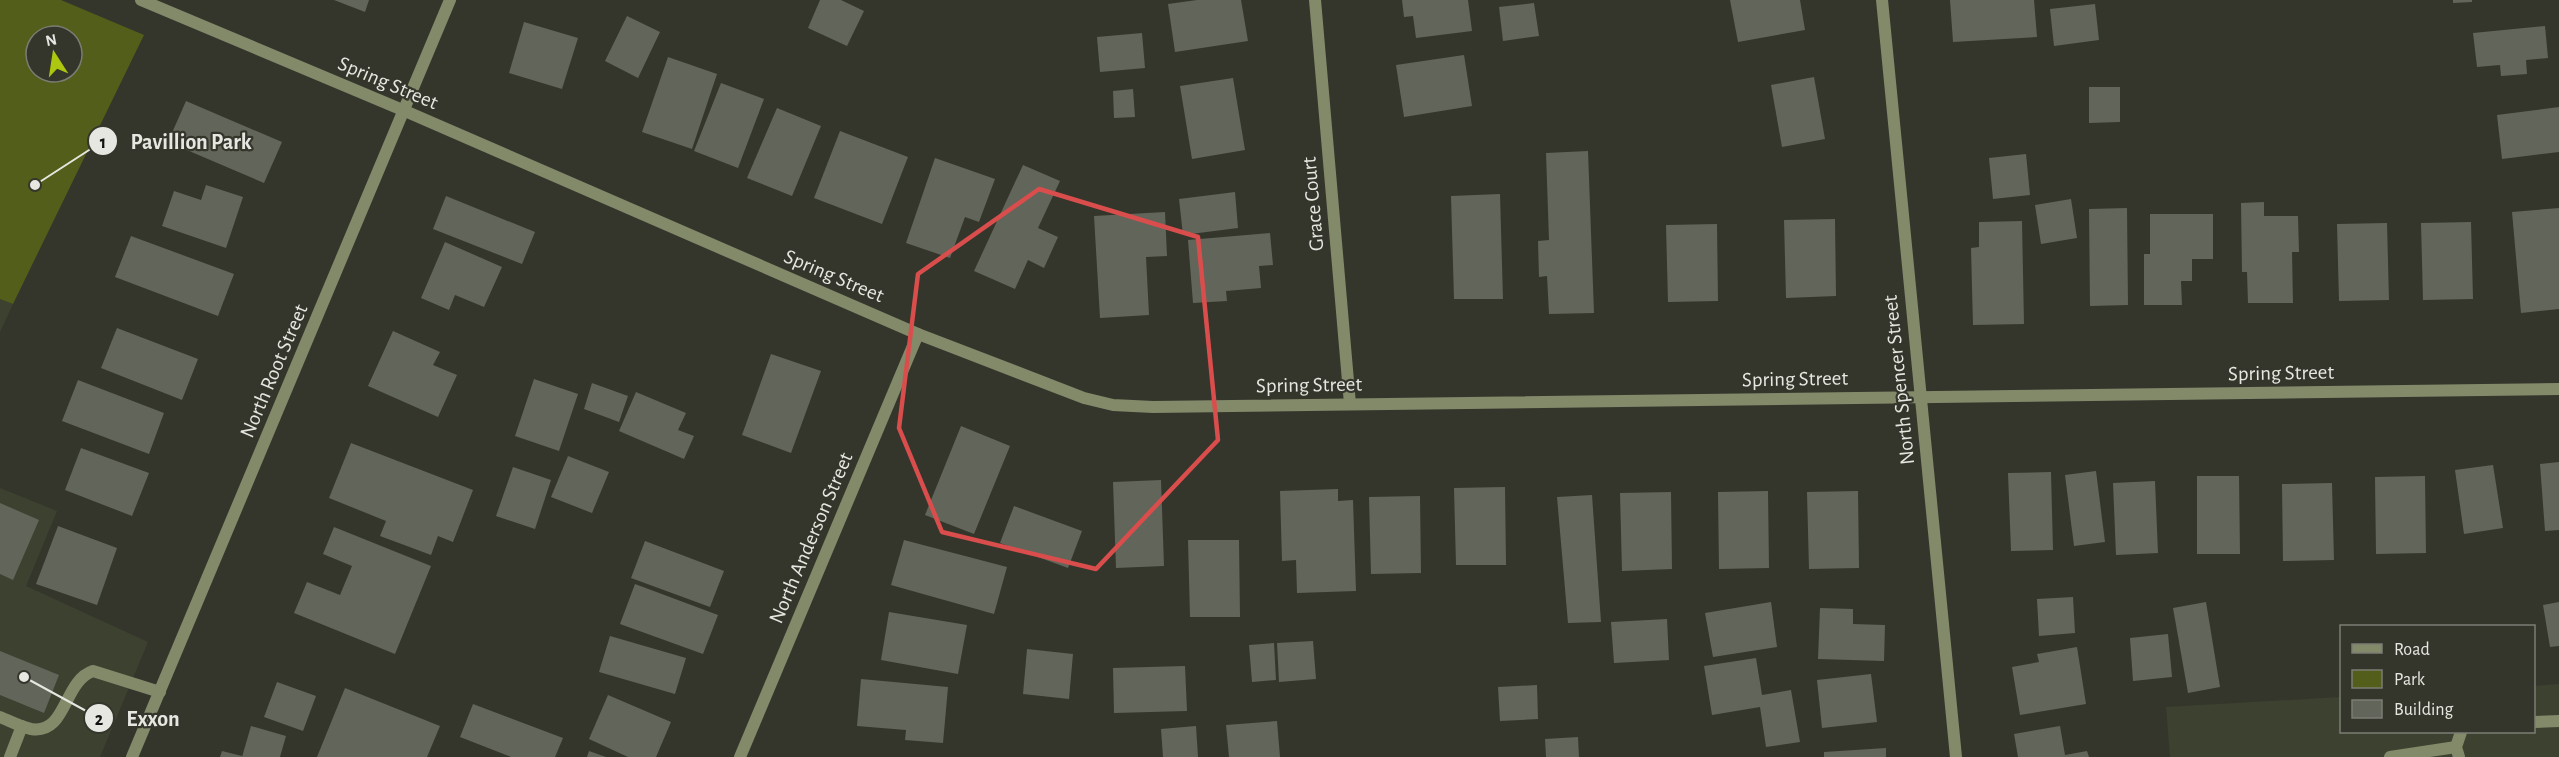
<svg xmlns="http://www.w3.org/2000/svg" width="2559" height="757" font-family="'Alegreya Sans',sans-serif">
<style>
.built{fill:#3d4130}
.green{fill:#525e19;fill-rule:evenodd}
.building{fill:#62655a}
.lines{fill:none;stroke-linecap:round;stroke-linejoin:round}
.service{stroke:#828a6a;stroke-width:12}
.minor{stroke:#828a6a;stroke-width:12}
.marked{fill:none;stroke:#d94e4d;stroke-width:4.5;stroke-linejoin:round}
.labels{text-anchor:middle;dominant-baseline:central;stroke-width:4.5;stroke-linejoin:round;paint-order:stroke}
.street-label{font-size:21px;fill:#e5e7e0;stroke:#34362c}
.leader{fill:none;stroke:#e5e7e0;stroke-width:2}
.callout-dot{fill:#e5e7e0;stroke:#34362c;stroke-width:2}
.mark-label{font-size:18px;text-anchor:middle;font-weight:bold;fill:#111}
.callout-label{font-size:22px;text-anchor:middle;font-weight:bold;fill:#e5e7e0;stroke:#34362c;stroke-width:4.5;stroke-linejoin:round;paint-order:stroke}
</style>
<rect width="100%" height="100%" fill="#34362c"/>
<g class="built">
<path d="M0,299L13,304L0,332Z"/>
<path d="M0,488L57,511L26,586L148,642L100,757H0Z"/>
<path d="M2559,684V757H2170L2166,707L2341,697L2342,732H2534V686Z"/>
</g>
<path class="green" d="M0,0H61L144,35L13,304L0,299ZM36,36H72V72H36Z"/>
<g class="building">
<path d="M334,0H369L365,12Z"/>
<path d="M820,0H841L864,11L847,46L808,28Z"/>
<path d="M1197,0H1241L1248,41L1175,52L1168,4Z"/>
<path d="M1402,0H1468L1472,31L1416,38L1413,16L1404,17Z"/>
<path d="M1730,0H1800L1805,30L1738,42Z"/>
<path d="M1950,0H2034L2037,37L1953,42Z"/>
<path d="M2453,0H2472V2L2453,3Z"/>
<path d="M1534,3L1539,36L1503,41L1499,7Z"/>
<path d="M2095,4L2099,40L2054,46L2050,9Z"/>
<path d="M627,16L660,32L638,78L605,61Z"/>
<path d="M524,22L578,38L562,89L509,73Z"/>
<path d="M2545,26L2548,58L2526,60L2527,74L2501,76L2500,65L2477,67L2473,33Z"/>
<path d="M1142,33L1145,68L1100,72L1097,37Z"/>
<path d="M1464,55L1472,106L1404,117L1396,65Z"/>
<path d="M668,57L717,74L692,149L642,132Z"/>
<path d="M1814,77L1825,139L1782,147L1771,85Z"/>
<path d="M1233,78L1245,150L1192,159L1180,86Z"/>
<path d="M721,83L764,99L738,168L694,151Z"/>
<path d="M2089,87H2120V122L2089,123Z"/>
<path d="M1133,89L1135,117L1114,118L1113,91Z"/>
<path d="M186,101L282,142L264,183L168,142Z"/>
<path d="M2559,107V152L2502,159L2497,115Z"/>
<path d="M777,108L821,126L792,196L747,178Z"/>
<path d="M840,131L908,157L882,224L814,198Z"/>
<path d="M1588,151L1594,313L1549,314L1547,276L1539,277L1538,241L1549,240L1546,153Z"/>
<path d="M2026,154L2030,195L1993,199L1989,158Z"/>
<path d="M935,158L995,179L979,222L965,217L950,258L906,243Z"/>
<path d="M1023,165L1060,181L1038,228L1058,237L1044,268L1028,260L1015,289L974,271Z"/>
<path d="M206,185L243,197L226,248L162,226L174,191L201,200Z"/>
<path d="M1235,192L1238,228L1183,235L1179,199Z"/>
<path d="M1500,194L1503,299H1454L1451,196Z"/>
<path d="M446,196L535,232L522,264L433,229Z"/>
<path d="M2071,199L2077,238L2041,244L2035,205Z"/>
<path d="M2264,202V216H2298L2299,252H2292L2293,303H2248L2247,272H2242L2241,203Z"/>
<path d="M2127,208L2128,305L2090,306L2089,209Z"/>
<path d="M2559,208V309L2521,313L2512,212Z"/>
<path d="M1165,212L1167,256L1146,257L1149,315L1100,318L1094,216Z"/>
<path d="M2150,214H2213V259H2192V281H2181L2182,305H2144V254H2150Z"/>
<path d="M1835,219L1836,296L1786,298L1784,220Z"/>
<path d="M2022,221L2024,324L1973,325L1971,248L1979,247V222Z"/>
<path d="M2471,222L2473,299L2423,300L2421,223Z"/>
<path d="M2387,223L2389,300L2339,301L2337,224Z"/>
<path d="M1717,224L1718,301L1668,302L1666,225Z"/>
<path d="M1270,233L1273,265L1259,266L1261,288L1226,291L1227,301L1193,303L1188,240Z"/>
<path d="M131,236L234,274L218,316L115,277Z"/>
<path d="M445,242L502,267L484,307L455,295L449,310L421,298Z"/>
<path d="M117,328L198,359L182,400L101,368Z"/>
<path d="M393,331L440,352L433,365L457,375L438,417L368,386Z"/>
<path d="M771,354L821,371L791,453L742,435Z"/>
<path d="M534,379L578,394L559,451L515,436Z"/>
<path d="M78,380L164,413L149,454L62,421Z"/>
<path d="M592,383L628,396L619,422L584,409Z"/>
<path d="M636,392L686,413L678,430L694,436L684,459L619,431Z"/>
<path d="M961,426L1010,446L974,534L925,515Z"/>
<path d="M351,443L473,490L453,542L438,536L431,555L380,536L386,521L329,498Z"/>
<path d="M81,448L149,473L132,516L65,490Z"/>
<path d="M568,456L609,472L592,513L551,497Z"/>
<path d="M2559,462V530L2545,531L2540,464Z"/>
<path d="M2493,465L2503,528L2464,534L2455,470Z"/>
<path d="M513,467L551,480L535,529L496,516Z"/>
<path d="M2096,471L2105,542L2074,546L2065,475Z"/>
<path d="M2051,472L2053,550L2011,551L2008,473Z"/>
<path d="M2197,476H2239L2240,554H2197Z"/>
<path d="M2425,476L2426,553L2376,554L2375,477Z"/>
<path d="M1161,480L1164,566L1116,568L1113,482Z"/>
<path d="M2155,481L2158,553L2116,555L2113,483Z"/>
<path d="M2332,483L2334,560L2283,561L2282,484Z"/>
<path d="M1505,487L1506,565H1456L1454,488Z"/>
<path d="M1338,489V501L1353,500L1356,591L1297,593L1296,560L1282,561L1280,491Z"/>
<path d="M1768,491L1769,568L1719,569L1718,492Z"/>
<path d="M1858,491L1859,568L1809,569L1807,492Z"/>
<path d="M1671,492L1672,569L1622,571L1620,493Z"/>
<path d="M1592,495L1601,622L1568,623L1557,497Z"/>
<path d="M1420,496L1421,573L1371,574L1369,497Z"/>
<path d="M0,503L39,520L13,580L0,574Z"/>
<path d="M1014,506L1082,531L1068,568L1000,543Z"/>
<path d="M58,526L117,548L97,605L36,584Z"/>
<path d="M334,527L431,566L395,654L294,613L307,582L340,595L352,566L323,554Z"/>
<path d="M904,540L1007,567L994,614L891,585Z"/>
<path d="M1188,540H1239L1240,617H1190Z"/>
<path d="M645,541L724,571L710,607L631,578Z"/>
<path d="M635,584L718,615L703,654L620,624Z"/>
<path d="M2073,597L2075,633L2039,636L2037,599Z"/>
<path d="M1771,602L1777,647L1713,657L1705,613Z"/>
<path d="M2206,602L2220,687L2188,693L2173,608Z"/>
<path d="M2559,602V646L2550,647L2543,605Z"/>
<path d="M1820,608L1853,609V624L1885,625L1884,661L1818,659Z"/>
<path d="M889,612L967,625L958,674L881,660Z"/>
<path d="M1667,619L1669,660L1614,663L1611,622Z"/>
<path d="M2168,634L2172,677L2133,681L2130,638Z"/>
<path d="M610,636L686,658L675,694L599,672Z"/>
<path d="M1313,641L1316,679L1279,682L1277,643Z"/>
<path d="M1274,643L1276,680L1252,682L1249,645Z"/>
<path d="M2077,647L2086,704L2020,715L2012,667L2039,662L2037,654Z"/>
<path d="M1027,649L1073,654L1069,699L1023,694Z"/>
<path d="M0,651L59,675L44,713L0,695Z"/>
<path d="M1756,658L1762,695L1791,690L1800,742L1766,747L1760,707L1712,715L1704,666Z"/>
<path d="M1185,666L1187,711L1114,713L1113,668Z"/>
<path d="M1871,674L1877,722L1822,728L1817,680Z"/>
<path d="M861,679L948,687L943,743L905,740L906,730L857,726Z"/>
<path d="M277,682L316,696L303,731L264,717Z"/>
<path d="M1537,685L1538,719L1500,721L1498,687Z"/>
<path d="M345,688L440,726L427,757H317Z"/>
<path d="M608,695L671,722L656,757H628L589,739Z"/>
<path d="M473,704L563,738L555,757H511L460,737Z"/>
<path d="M1277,721L1280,757H1229L1226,725Z"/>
<path d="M251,726L286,736L280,757H242Z"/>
<path d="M1196,726L1198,757H1163L1161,729Z"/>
<path d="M2060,726L2065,755L2087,751L2089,757H2018L2014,734Z"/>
<path d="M1578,737L1579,757H1546L1545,739Z"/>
<path d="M1886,748V757H1824V752Z"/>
<path d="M222,751L242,756V757H220Z"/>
<path d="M589,751L606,757H587Z"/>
</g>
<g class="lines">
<g class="service">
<path d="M0,717C10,721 21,727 31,729C67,735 63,681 93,671L160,692"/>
<path d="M2534,722L2559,721"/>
<path d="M10,757L22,726"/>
<path d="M2390,757L2456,747"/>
<path d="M2459,757L2456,747L2461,732"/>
</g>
<g class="minor">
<path d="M141,0L405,111L918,334L1084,398L1113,405L1153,407L2559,389"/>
<path d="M1315,0L1350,404"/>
<path d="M1882,0L1956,757"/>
<path d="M132,757L450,0"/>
<path d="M740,757L918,334"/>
</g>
</g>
<path class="marked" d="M1039,189L1198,237L1218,440L1096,569L942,532L899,428L918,274Z"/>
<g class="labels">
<g class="street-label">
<text transform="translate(388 83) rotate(23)">Spring Street</text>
<text transform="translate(1313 204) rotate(-95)">Grace Court</text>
<text transform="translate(834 276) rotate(23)">Spring Street</text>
<text transform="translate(274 371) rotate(-67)">North Root Street</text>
<text transform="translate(2281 373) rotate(-1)">Spring Street</text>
<text transform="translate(1795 379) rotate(-1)">Spring Street</text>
<text transform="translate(1899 380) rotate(-96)">North Spencer Street</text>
<text transform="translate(1309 385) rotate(-1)">Spring Street</text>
<text transform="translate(811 538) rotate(-67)">North Anderson Street</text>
</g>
</g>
<path class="leader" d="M35 185L103 141M24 677L99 718"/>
<g class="callout-dot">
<circle cx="35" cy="185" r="6"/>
<circle cx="24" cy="677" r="6"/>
<circle cx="103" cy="141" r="15"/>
<circle cx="99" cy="718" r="15"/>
</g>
<g class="mark-label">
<text x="103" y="148">1</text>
<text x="99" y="725">2</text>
</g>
<g class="callout-label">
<text x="191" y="149">Pavillion Park</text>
<text x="153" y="726">Exxon</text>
</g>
<rect x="2340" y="625" width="195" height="108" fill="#34362c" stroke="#7b7d74" stroke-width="1.5"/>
<rect x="2352" y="644" width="30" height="9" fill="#828a6a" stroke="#7b7d74" stroke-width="1.5"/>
<text x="2394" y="655" font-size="18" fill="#e5e7e0">Road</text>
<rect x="2352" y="670" width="30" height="18" fill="#525e19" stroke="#7b7d74" stroke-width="1.5"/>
<text x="2394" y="685" font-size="18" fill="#e5e7e0">Park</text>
<rect x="2352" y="700" width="30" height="18" fill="#62655a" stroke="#7b7d74" stroke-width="1.5"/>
<text x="2394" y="715" font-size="18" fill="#e5e7e0">Building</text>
<g transform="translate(54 54) rotate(348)"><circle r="28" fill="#34362c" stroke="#7b7d74" stroke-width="1.5"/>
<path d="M0-4.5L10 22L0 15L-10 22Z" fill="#adc60f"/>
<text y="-9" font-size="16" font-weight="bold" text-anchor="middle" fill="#e5e7e0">N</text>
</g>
</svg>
